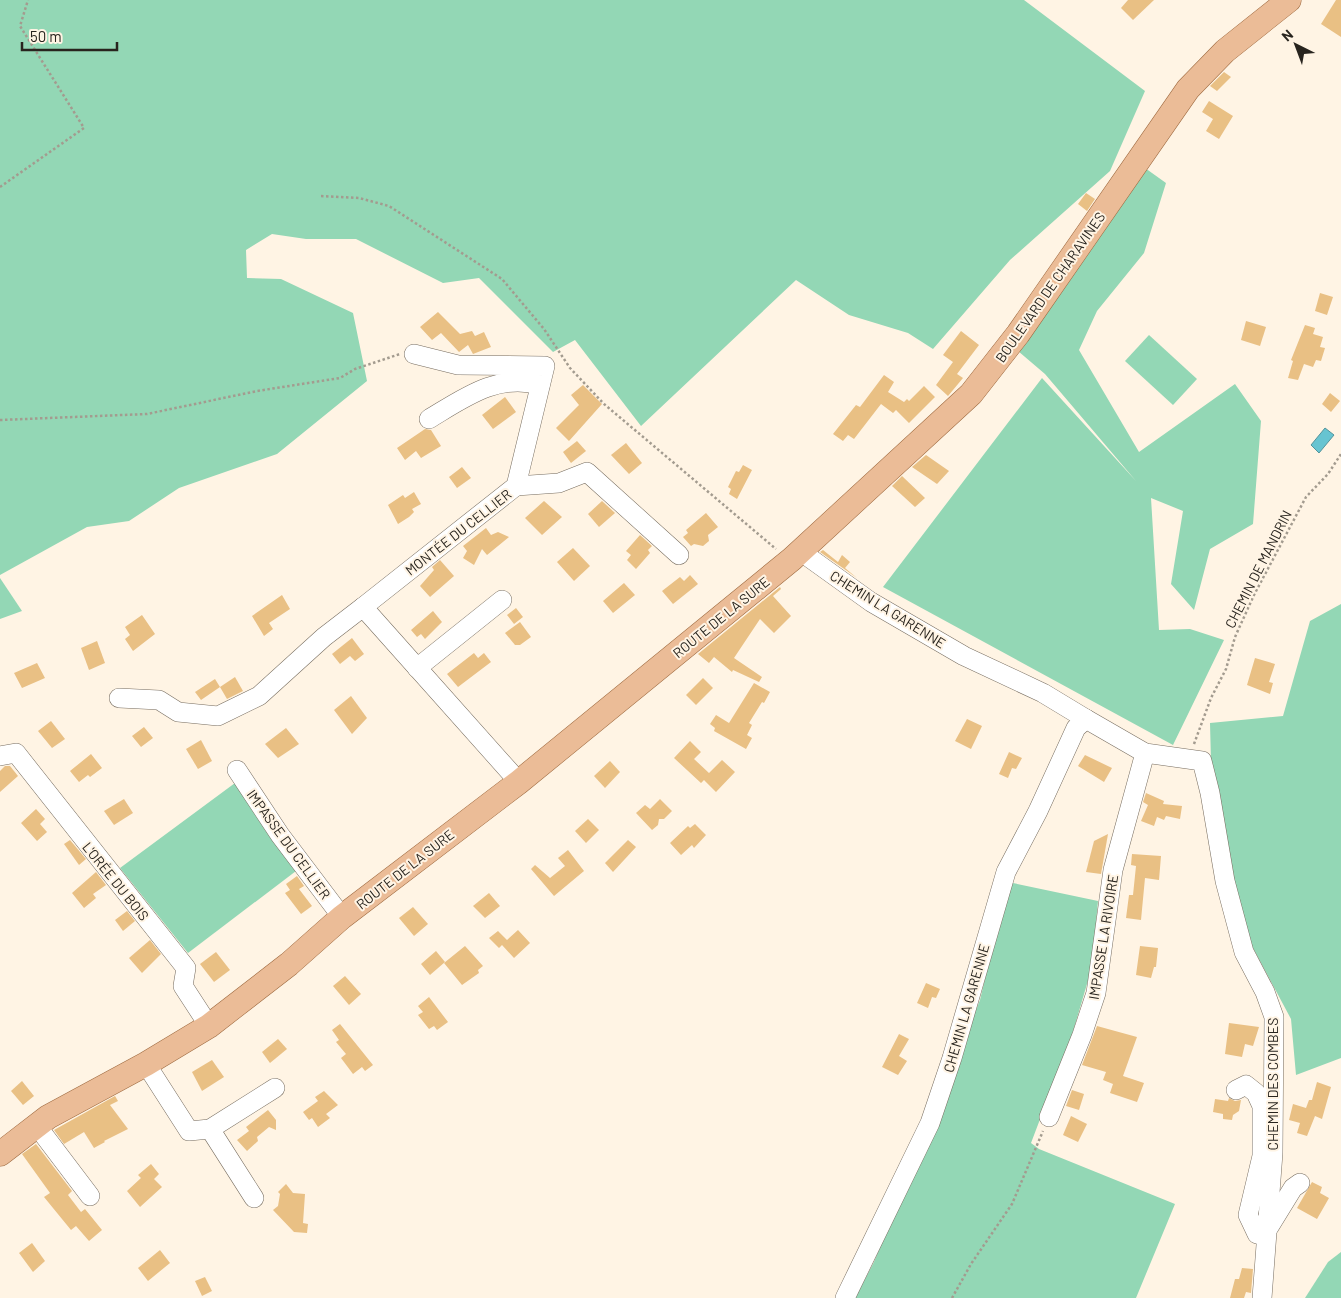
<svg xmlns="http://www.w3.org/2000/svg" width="1341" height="1298" font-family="Barlow,sans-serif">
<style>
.green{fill:#93d7b5}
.water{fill:#67c4d1;stroke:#54949b}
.building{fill:#e9c084}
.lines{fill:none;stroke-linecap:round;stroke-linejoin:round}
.minor-casing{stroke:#776d60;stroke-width:20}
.major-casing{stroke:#9e6a40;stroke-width:25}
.path{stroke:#a39b8f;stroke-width:2.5;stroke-dasharray:2.5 2.5;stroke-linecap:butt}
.minor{stroke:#fff;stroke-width:19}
.major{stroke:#ebbc97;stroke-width:24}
.labels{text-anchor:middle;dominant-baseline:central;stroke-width:4;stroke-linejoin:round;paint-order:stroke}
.street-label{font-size:14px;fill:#28241e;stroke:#fff4e4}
</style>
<rect width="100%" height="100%" fill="#fff4e4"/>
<g class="green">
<path d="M0,0H1024L1145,91L1110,171L1010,260L933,349L908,333L849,315L796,280L641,426L575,340L553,352L479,278L443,283L356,239H306L272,234L246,250L247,278L281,279L353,313L367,381L277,454L179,488L129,521L87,527L0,575Z"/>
<path d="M1138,163L1166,183L1144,253L1097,311L1079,350L1139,452L1235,384L1261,421L1253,524L1210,549L1194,610L1171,584L1183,511L1151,498L1159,630L1190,629L1224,640L1173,745L883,587L1042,378L1136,481L1045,374L1018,351Z"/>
<path d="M1149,335L1197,379L1173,405L1125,361Z"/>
<path d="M0,578L22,611L0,619Z"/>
<path d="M1341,604V1058L1296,1075L1291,1019L1245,933L1211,762L1210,723L1283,716L1310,621Z"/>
<path d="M235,783L296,871L188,953L120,868Z"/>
<path d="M1008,882L1098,901L1092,967L1072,1035L1031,1143L1039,1149L1175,1204L1136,1298H855L874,1262L980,1000Z"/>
<path d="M1341,1252V1298H1305L1328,1262Z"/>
</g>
<path class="water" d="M1325,428L1334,435L1319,453L1311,445Z"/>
<g class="building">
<path d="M1128,0H1154L1133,20L1121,8Z"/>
<path d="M1336,0H1341V37L1321,24Z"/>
<path d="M1224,72L1231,77L1217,91L1210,86Z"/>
<path d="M1209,101L1233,116L1219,139L1206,131L1213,119L1202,112Z"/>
<path d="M1086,193L1095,199L1087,211L1078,204Z"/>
<path d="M1320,293L1333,297L1327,315L1315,311Z"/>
<path d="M438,312L460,334L472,331L475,336L484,332L491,347L473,354L468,345L459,352L441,333L432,340L420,327Z"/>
<path d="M1246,321L1266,327L1260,346L1241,340Z"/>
<path d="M1305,325L1315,328L1313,334L1323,337L1320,347L1325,348L1321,361L1316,360L1313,367L1304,364L1298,380L1288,378L1293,361L1291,360Z"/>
<path d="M961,331L979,345L957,374L963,378L948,396L936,385L953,362L943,355Z"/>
<path d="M884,375L894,382L888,392L904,402L907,399L909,401L924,386L935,397L909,423L896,410L893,413L881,404L854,439L848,435L843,441L833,434L856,405L860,407Z"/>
<path d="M583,385L602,404L569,441L556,428L579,405L571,395Z"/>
<path d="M1330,393L1340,401L1331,412L1322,404Z"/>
<path d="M505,397L516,412L493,429L482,415Z"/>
<path d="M425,429L431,430L441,446L421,458L416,451L405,460L397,448Z"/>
<path d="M577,441L586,451L571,463L563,452Z"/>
<path d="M626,443L642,463L629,474L611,455Z"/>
<path d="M926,455L949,471L937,484L912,467Z"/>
<path d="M743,465L752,470L737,499L729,494L731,489L728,487L736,471L739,472Z"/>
<path d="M462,467L471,478L457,488L449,477Z"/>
<path d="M902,476L925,498L915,507L892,486Z"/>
<path d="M414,492L421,504L412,509L414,512L409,517L398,524L388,505L403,495L405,498Z"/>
<path d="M544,501L562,517L542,535L525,518Z"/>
<path d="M602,501L615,513L599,527L588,514Z"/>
<path d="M706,513L718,527L708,535L709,541L703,546L694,544L691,546L683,537L688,533L686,530Z"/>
<path d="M486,528L491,535L498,532L509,537L487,555L482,549L474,565L463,558L467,551L463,546Z"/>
<path d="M640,535L652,546L648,550L650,553L636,569L627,560L631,555L626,551Z"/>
<path d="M573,548L590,566L574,581L557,562Z"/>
<path d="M823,550L838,562L842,555L850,562L845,568L857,578L820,552Z"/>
<path d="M440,560L454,576L430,597L420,586L434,570L432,567Z"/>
<path d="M690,575L698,584L673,604L662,591L680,577L684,581Z"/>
<path d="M624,583L635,595L613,613L603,601Z"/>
<path d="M780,587L781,589L773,596L791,616L774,633L760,619L734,658L762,677L759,682L733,670L732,672L714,657L709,663L698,654Z"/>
<path d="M282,595L290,609L269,623L273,629L264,636L252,616Z"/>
<path d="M516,608L523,617L514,624L507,615Z"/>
<path d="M433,611L442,622L425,639L421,634L417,637L411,630Z"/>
<path d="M142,615L155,634L133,651L125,639L130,635L125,627Z"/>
<path d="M520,622L531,637L520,645H515L505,633Z"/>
<path d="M352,638L364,654L355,661L350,656L340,664L332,654Z"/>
<path d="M97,641L105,663L89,670L81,648Z"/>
<path d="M474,653L478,658L484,653L491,662L458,687L447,674Z"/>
<path d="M1255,658L1275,664L1269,682L1273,683L1270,694L1247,685Z"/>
<path d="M37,663L45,678L22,688L14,673Z"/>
<path d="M235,677L243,691L227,699L220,687Z"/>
<path d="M703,678L713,688L696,705L686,695Z"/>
<path d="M215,679L220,687L201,700L195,692Z"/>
<path d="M754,683L770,692L764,703L762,702L749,723L752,725L747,735L752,738L746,749L714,731L715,728L710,724L716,715L729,723Z"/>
<path d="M351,696L367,718L352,734L334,710Z"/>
<path d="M967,719L982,726L971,749L955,741Z"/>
<path d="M51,721L65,739L52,748L38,731Z"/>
<path d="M144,727L153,738L141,747L132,736Z"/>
<path d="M286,728L299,744L278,758L265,744Z"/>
<path d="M201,740L212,761L198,769L186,749Z"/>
<path d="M690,741L701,752L694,759L709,773L722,760L735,772L716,792L704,780L701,783L674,758Z"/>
<path d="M1009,752L1022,758L1016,769L1012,768L1008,778L999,774Z"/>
<path d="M91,754L102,768L90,777L88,775L79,782L70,771Z"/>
<path d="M1085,755L1112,768L1104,782L1078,766Z"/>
<path d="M610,761L620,772L605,788L594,776Z"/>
<path d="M5,766H10L18,776L0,792V771Z"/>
<path d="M1146,793L1164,801L1163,804L1182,806L1180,819L1166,816L1164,820L1157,817L1154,826L1141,821L1148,805L1143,802Z"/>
<path d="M124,799L133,813L114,825L104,811Z"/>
<path d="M660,799L672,811L664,819H659L658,825L652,830L636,813L645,805L650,809Z"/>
<path d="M36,809L45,819L40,824L47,832L37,841L21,823Z"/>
<path d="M588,819L599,830L586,843L575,831Z"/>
<path d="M695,824L706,835L694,848L692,845L681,855L670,843L688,826L690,828Z"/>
<path d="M1108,834L1101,874L1086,872L1094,841Z"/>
<path d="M70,840L86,859L79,865L64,844Z"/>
<path d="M628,840L636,847L613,872L605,863Z"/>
<path d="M568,850L584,871L554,896L531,869L535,865L550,878L565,866L558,858Z"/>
<path d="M1132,854L1161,856L1159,880L1145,878L1141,920L1126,918L1129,895H1133L1136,866L1131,865Z"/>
<path d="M96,872L106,885L93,894L96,898L84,908L72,893Z"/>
<path d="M297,876L304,886L299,889L312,906L301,914L285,893L290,890L286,884Z"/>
<path d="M489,893L500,906L485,918L473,906Z"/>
<path d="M413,907L428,924L414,936L399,918Z"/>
<path d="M127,911L135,921L123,931L115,920Z"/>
<path d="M518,930L530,943L514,958L502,945L499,948L489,938L498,931L507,940Z"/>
<path d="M150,940L161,954L142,973L129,958Z"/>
<path d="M465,946L483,966L478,970L479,973L462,985L444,963Z"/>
<path d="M1140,946L1158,948L1156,967H1154L1151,978L1136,975Z"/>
<path d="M436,951L445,962L430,975L421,964Z"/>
<path d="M216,952L230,970L214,982L200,964Z"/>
<path d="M345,976L361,994L349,1005L333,986Z"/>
<path d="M926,983L940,989L936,998L932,997L928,1008L917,1003Z"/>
<path d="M429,997L448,1022L437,1030L434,1026L429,1029L418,1015L423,1012L418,1006Z"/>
<path d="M1229,1023L1259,1027L1253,1046L1245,1044L1242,1057L1225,1054Z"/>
<path d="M340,1024L373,1065L365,1071L362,1067L353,1074L341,1058L346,1054L336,1042L339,1040L332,1030Z"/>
<path d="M1097,1026L1137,1037L1123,1076L1144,1083L1137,1102L1110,1093L1113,1084L1103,1080L1106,1072L1082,1065Z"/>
<path d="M899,1034L909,1039L899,1056L907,1061L898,1075L882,1067Z"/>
<path d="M278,1039L287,1049L270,1063L262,1052Z"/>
<path d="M212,1060L224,1077L202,1091L192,1072Z"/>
<path d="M22,1081L34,1096L23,1105L11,1091Z"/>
<path d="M1317,1082L1331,1087L1322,1119L1315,1116L1307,1136L1297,1133L1300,1123L1289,1120L1293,1104L1306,1108L1309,1100H1312Z"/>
<path d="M1072,1090L1084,1094L1079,1110L1066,1106Z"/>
<path d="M324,1091L338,1105L326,1114L330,1118L318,1127L312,1118L309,1120L303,1112L318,1101L315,1097Z"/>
<path d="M115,1096L118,1101L110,1105L128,1129L104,1141L105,1142L94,1148L84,1132L64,1144L54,1130Z"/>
<path d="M1229,1098L1235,1101L1241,1100L1239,1111L1233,1115L1232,1120L1223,1119V1114L1213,1112L1215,1099L1228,1101Z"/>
<path d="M268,1110L276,1120V1130L269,1127L257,1137L258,1141L247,1151L237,1140L249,1131L246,1127Z"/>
<path d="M1071,1116L1087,1124L1078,1142L1063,1135Z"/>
<path d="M36,1144L72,1191L68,1195L81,1212L85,1209L102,1230L89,1241L76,1226L71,1230L44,1197L50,1193L22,1154Z"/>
<path d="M151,1164L159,1174L154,1179L162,1187L140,1207L127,1191L141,1178L138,1175Z"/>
<path d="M1312,1182L1322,1187L1320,1193L1329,1198L1317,1219L1297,1208Z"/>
<path d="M286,1184L293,1193L305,1194L303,1223L308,1224L307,1233L294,1232L273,1210L278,1206L280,1194L278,1192Z"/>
<path d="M32,1243L45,1261L33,1272L19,1253Z"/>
<path d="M160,1250L170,1263L148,1281L138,1268Z"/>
<path d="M1242,1268L1253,1269L1251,1293L1246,1292L1244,1298H1230L1235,1279H1239Z"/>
<path d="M205,1277L212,1291L202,1296L195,1281Z"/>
</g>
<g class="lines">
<g class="minor-casing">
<g id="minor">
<path d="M429,419C464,398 497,373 540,385"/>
<path d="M516,486L559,483L587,472L679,555"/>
<path d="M800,551L871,602L964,656L1043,693L1086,719"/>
<path d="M363,607L516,486L545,366L458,365L414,354"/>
<path d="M417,668L502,600"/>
<path d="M119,698L159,700L178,712L218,716L259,696L324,637L363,607L519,782"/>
<path d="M0,756L16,753L186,968L183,986L209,1026"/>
<path d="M237,770L280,835L342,917"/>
<path d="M146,1064L189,1131L210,1129L275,1088"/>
<path d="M1236,1090L1246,1085L1256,1093L1262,1106V1156L1248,1215L1257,1234L1266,1236"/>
<path d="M1049,1117L1082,1035L1096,993L1113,870L1145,753"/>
<path d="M37,1126L90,1196"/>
<path d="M210,1129L254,1198"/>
<path d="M1269,1227L1293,1188L1300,1183"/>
<path d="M845,1298L930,1123L952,1058L1006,872L1038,811L1076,728L1086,719L1145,753L1202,761L1210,793L1225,881L1244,952L1265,992L1274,1017L1273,1153L1262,1298"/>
</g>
</g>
<g class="major-casing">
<path id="major" d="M0,1154L48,1117L146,1064L209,1026L289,964L342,917L519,782L792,559L971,394L1018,334L1188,89L1225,51L1289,0"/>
</g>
<g class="path">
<path d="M0,187L84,128L20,26L28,0"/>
<path d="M321,196L359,198L389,206L502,279L544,329L570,368L604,404L776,549"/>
<path d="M0,420L147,414L257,391L340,378L355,369L400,354"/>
<path d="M1194,744L1211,698L1226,669L1235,637L1254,595L1306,497L1328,474L1341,454"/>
<path d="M952,1298L971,1264L1012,1204L1043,1131"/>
</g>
<use href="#minor" class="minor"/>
<use href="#major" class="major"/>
</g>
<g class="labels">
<g class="street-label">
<text transform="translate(1050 287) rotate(-55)">BOULEVARD DE CHARAVINES</text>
<text transform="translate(458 532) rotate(-38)">MONTÉE DU CELLIER</text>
<text transform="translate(1258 569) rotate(-63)">CHEMIN DE MANDRIN</text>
<text transform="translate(888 609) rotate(32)">CHEMIN LA GARENNE</text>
<text transform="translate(721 617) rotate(-39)">ROUTE DE LA SURE</text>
<text transform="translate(289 844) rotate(54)">IMPASSE DU CELLIER</text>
<text transform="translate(405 869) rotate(-38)">ROUTE DE LA SURE</text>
<text transform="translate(116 881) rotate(51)">L'ORÉE DU BOIS</text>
<text transform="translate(1103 937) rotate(-81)">IMPASSE LA RIVOIRE</text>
<text transform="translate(966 1008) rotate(-74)">CHEMIN LA GARENNE</text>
<text transform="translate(1272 1084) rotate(-90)">CHEMIN DES COMBES</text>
</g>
</g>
<g transform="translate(1296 45) rotate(318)" stroke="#fff4e4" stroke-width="4" paint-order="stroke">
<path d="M0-4L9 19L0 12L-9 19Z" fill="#28241e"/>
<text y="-8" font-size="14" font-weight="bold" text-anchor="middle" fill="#28241e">N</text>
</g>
<path d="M22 42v8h95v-8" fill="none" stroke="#28241e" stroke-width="2.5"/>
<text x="30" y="42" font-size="15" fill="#28241e" stroke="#fff4e4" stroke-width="4" paint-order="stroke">50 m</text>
</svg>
